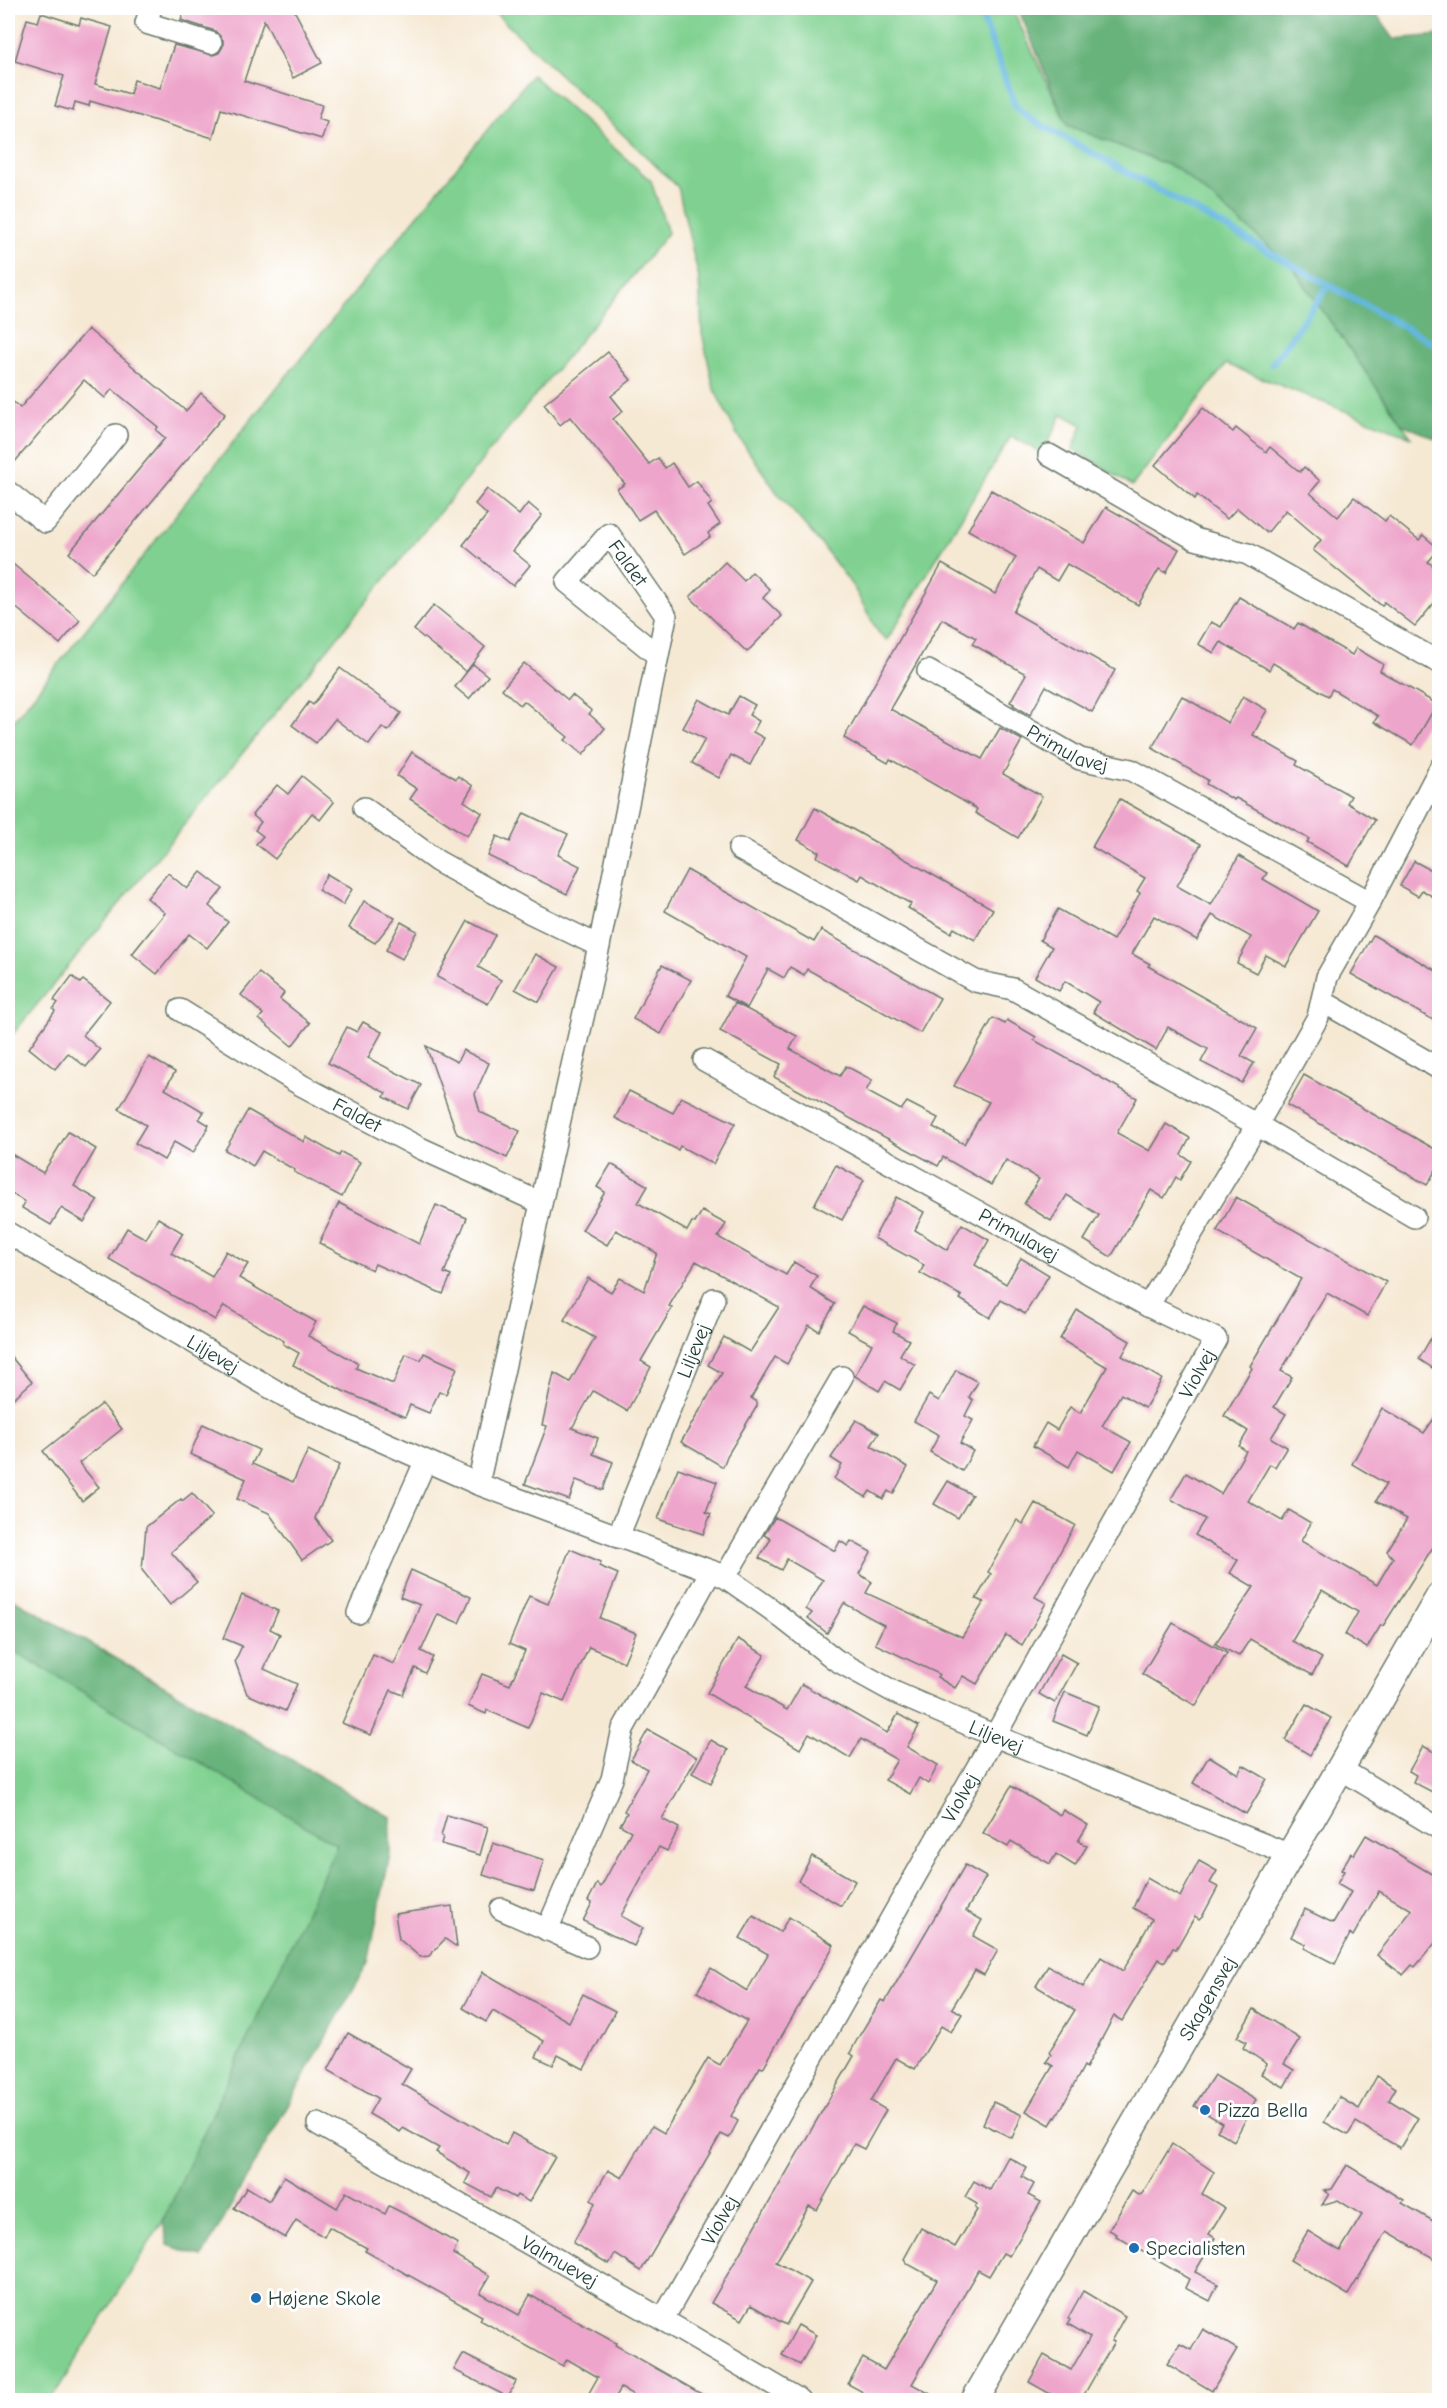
<svg xmlns="http://www.w3.org/2000/svg" width="1447" height="2408" font-family="'Comic Neue',sans-serif">
<style>
.green{fill:#80d191;stroke:#508762;stroke-width:1.5}
.forest{fill:#68b37b;stroke:#447858;stroke-width:1.5}
.lines{fill:none;stroke-linecap:round;stroke-linejoin:round}
.stream{stroke:#64b7df;stroke-width:7}
.building{fill:#eea5cb}
.minor-casing{stroke:#6a796c;stroke-width:24}
.tertiary-casing{stroke:#6a796c;stroke-width:30}
.minor{stroke:#fff;stroke-width:21}
.tertiary{stroke:#fff;stroke-width:27}
.poi-dot{fill:#1f6fb2;stroke:#fff;stroke-width:2}
.labels{text-anchor:middle;dominant-baseline:central;stroke-width:6;stroke-linejoin:round;paint-order:stroke}
.street-label{font-size:20px;fill:#1f3d34;stroke:#fff}
.poi-label{font-size:20px;fill:#1f3d34;stroke:#fff;text-anchor:start}
</style>
<rect width="100%" height="100%" fill="#fff"/>
<filter id="ink" filterUnits="userSpaceOnUse"><feTurbulence type="fractalNoise" baseFrequency=".0167" numOctaves="2"/><feDisplacementMap in="SourceGraphic" scale="12" xChannelSelector="R" yChannelSelector="G"/><feConvolveMatrix kernelMatrix="1 2 1 2 8 2 1 2 1" color-interpolation-filters="sRGB"/></filter>
<filter id="wash" filterUnits="userSpaceOnUse"><feTurbulence type="fractalNoise" baseFrequency=".008" numOctaves="4" result="noise"/><feDisplacementMap in="SourceGraphic" scale="24" xChannelSelector="R" yChannelSelector="G"/><feGaussianBlur stdDeviation="1.35" result="paint"/><feColorMatrix in="noise" values="0 0 0 0 0 0 0 0 0 0 0 0 0 0 0 0 0 1.4 0 .05"/><feComposite in="paint" operator="in"/></filter>
<g filter="url(#wash)">
<rect width="100%" height="100%" fill="#f6e9d4"/>
<g class="green">
<path d="M490,8H1012L1067,125L1178,169L1291,265L1411,437L1226,364L1132,486L1073,449L1082,425L1062,414L1043,453L1011,436L887,640L878,632L854,588L822,545L778,494L738,436L714,389L702,333L699,279L678,187Z"/>
<path d="M532,75L651,181L668,233L8,1040V728L249,422Z"/>
<path d="M8,1596L390,1817L163,2221L51,2400H8Z"/>
</g>
<g class="forest">
<path d="M1018,8H1372L1394,39L1439,35V440L1402,424L1291,265L1178,169L1067,125Z"/>
<path d="M8,1596L390,1817V1854L368,1963L202,2257L168,2245L163,2221L337,1845L8,1647Z"/>
</g>
<g class="lines">
<g class="stream">
<path d="M979,8L1016,107L1029,118L1440,347"/>
<path d="M1272,364L1329,285"/>
</g>
</g>
<g id="blocks">
<g class="building">
<path d="M185,8H293L322,63L293,78L264,20L244,81L322,105L318,119L327,122L322,139L221,109L213,138L90,101L89,106L75,102L73,111L55,106L64,76L15,61L27,19L38,22L41,13L79,25L81,18L112,27L95,84L130,94L134,80L160,88L174,45L213,55L219,53L223,46V40L215,31L181,20Z"/>
<path d="M88,329L186,411L201,393L225,414L92,573L69,553L165,438L156,430L158,427L112,389L105,398L84,380L8,470V397L20,408Z"/>
<path d="M608,352L631,380L611,396L623,411L613,419L649,464L658,458L665,468L672,463L688,487L697,481L712,503L708,506L720,524L708,533L710,537L685,554L654,510L638,520L617,489L625,484L570,417L560,425L544,404Z"/>
<path d="M1203,408L1233,432L1236,428L1266,452L1270,447L1300,472L1304,467L1320,481L1310,493L1338,517L1354,497L1385,521L1389,516L1419,540L1423,535L1439,549L1428,562L1440,571V596L1415,626L1384,602L1382,606L1313,550L1321,540L1286,510L1267,533L1237,508L1227,519L1197,495L1195,499L1155,465Z"/>
<path d="M487,489L519,515L528,503L542,515L513,551L530,565L513,586L463,545L487,515L475,504Z"/>
<path d="M991,490L1084,543L1106,507L1179,549L1166,573L1159,569L1138,605L1067,564L1057,581L1037,569L1013,612L1115,670L1092,712L1046,686L1030,715L1013,705L1014,704L1010,702L1026,674L972,644L976,638L942,619L890,709L982,759L1000,728L1022,740L1003,774L1042,796L1018,838L975,813L977,809L890,759L888,763L844,738L942,564L995,594L1016,557L968,530Z"/>
<path d="M8,560L80,620L60,644L8,601Z"/>
<path d="M725,562L744,581L752,572L770,590L763,598L782,616L747,652L690,597Z"/>
<path d="M1239,597L1294,629L1298,623L1352,655L1356,648L1383,664L1380,671L1437,704L1413,745L1374,722L1378,716L1332,689L1328,696L1273,663L1269,670L1221,642L1214,653L1198,644L1211,622L1221,627Z"/>
<path d="M434,605L485,647L466,672L414,630Z"/>
<path d="M524,663L568,700L572,695L592,711L589,714L605,728L583,755L565,740L568,737L524,701L520,705L502,689Z"/>
<path d="M473,664L488,676L469,699L455,687Z"/>
<path d="M340,668L401,713L388,731L382,727L369,745L335,719L316,743L292,725L309,702L313,705Z"/>
<path d="M739,696L755,705L749,715L759,721L753,732L764,738L750,765L731,755L719,778L692,763L705,739L683,728L699,699L728,715Z"/>
<path d="M1182,696L1228,723L1243,696L1267,710L1253,735L1298,761L1296,765L1351,796L1347,803L1375,820L1349,866L1307,842L1309,839L1236,798L1234,800L1206,784L1208,780L1152,748Z"/>
<path d="M412,752L456,779L458,776L473,786L464,801L482,813L467,836L410,799L417,789L397,776Z"/>
<path d="M302,776L334,802L320,820L312,813L275,859L256,844L263,836L255,830L261,822L252,815L277,785L288,794Z"/>
<path d="M1120,799L1201,844L1177,886L1211,905L1239,856L1267,873L1263,879L1318,911L1286,966L1266,955L1256,973L1237,963L1251,937L1212,915L1197,940L1154,916L1132,954L1150,964L1148,966L1257,1028L1241,1056L1254,1063L1242,1083L1201,1062L1208,1049L1168,1027L1156,1050L1093,1012L1099,1002L1065,981L1059,991L1035,977L1052,947L1040,940L1058,909L1113,940L1140,893L1137,891L1145,878L1092,847Z"/>
<path d="M815,808L993,909L975,940L954,928L951,933L908,908L911,904L862,875L859,880L817,857L819,852L798,840Z"/>
<path d="M524,813L568,834L558,855L580,866L567,894L488,856L497,836L510,842Z"/>
<path d="M1414,861L1440,875V901L1422,890L1418,896L1400,886Z"/>
<path d="M687,870L814,942L821,930L940,998L920,1033L807,969L804,975L790,967L784,978L768,969L747,1008L725,996L746,957L665,911Z"/>
<path d="M201,872L223,889L209,906L228,922L207,948L189,934L157,974L132,954L165,913L147,898L168,873L187,889Z"/>
<path d="M327,874L352,889L343,905L318,890Z"/>
<path d="M364,901L395,918L375,943L349,928Z"/>
<path d="M468,921L495,935L478,967L501,980L488,1004L437,977Z"/>
<path d="M401,922L417,931L402,959L386,950Z"/>
<path d="M1373,935L1440,973V1024L1351,974Z"/>
<path d="M535,954L559,967L539,1002L515,989Z"/>
<path d="M662,965L691,980L661,1034L633,1019Z"/>
<path d="M259,973L284,993L280,999L310,1023L292,1046L259,1019L263,1014L241,995Z"/>
<path d="M72,976L80,983L83,980L110,1001L83,1035L100,1050L86,1067L68,1053L55,1069L29,1048L55,1011L53,1009L58,1003L54,1000Z"/>
<path d="M735,1003L797,1036L790,1049L840,1076L846,1066L872,1080L866,1091L901,1110L907,1102L938,1118L933,1127L964,1144L989,1102L954,1086L993,1018L1005,1024L1007,1020L1036,1037L1034,1040L1137,1098L1117,1133L1150,1151L1166,1124L1190,1138L1181,1155L1191,1161L1180,1180L1176,1177L1164,1198L1151,1190L1111,1257L1084,1240L1099,1215L1067,1195L1051,1221L1024,1204L1039,1179L1006,1160L991,1185L943,1157L938,1166L774,1077L781,1064L720,1031Z"/>
<path d="M363,1022L382,1032L368,1058L421,1085L408,1109L384,1097L386,1093L328,1063L347,1027L357,1032Z"/>
<path d="M426,1046L457,1062L463,1050L489,1063L475,1094L480,1112L520,1131L507,1158L457,1134Z"/>
<path d="M149,1057L175,1072L165,1089L204,1112L199,1119L209,1125L193,1153L174,1142L164,1160L135,1143L146,1125L119,1109Z"/>
<path d="M1304,1075L1440,1152V1163L1427,1185L1287,1105Z"/>
<path d="M629,1091L673,1113L681,1097L735,1123L713,1164L680,1146L678,1150L615,1118Z"/>
<path d="M248,1110L304,1142L306,1137L339,1156L341,1152L360,1162L342,1197L294,1172L295,1170L262,1151L253,1166L225,1150Z"/>
<path d="M68,1132L96,1149L74,1186L98,1200L84,1222L61,1208L51,1225L22,1208L25,1202L8,1191V1152L43,1173Z"/>
<path d="M611,1164L648,1186L638,1203L687,1231L692,1222L695,1223L702,1211L726,1224L718,1237L786,1275L794,1262L817,1276L810,1288L835,1304L819,1331L809,1325L787,1364L775,1357L751,1398L757,1402V1406L727,1456L723,1467L681,1442L722,1373L708,1365L724,1337L750,1352L779,1307L696,1261L669,1306L672,1308L641,1361L651,1367L627,1411L593,1391L572,1428L598,1438L593,1454L613,1462L603,1490L576,1480L569,1500L525,1484L547,1426L542,1425L554,1373L570,1382L595,1338L564,1320L588,1278L611,1292L620,1278L644,1291L657,1253L616,1230L607,1245L582,1230L605,1192L597,1187Z"/>
<path d="M836,1165L864,1180L842,1220L814,1205Z"/>
<path d="M896,1197L924,1212L915,1230L947,1250L962,1224L989,1240L975,1265L1006,1284L1021,1258L1049,1275L1025,1314L1001,1300L990,1318L960,1299L962,1296L920,1273L924,1265L874,1238Z"/>
<path d="M1236,1197L1386,1282L1367,1316L1327,1293L1281,1371L1292,1377L1274,1407L1286,1414L1271,1438L1287,1447L1275,1467L1270,1464L1248,1501L1282,1521L1289,1510L1311,1523L1301,1541L1377,1585L1393,1558L1387,1551L1407,1519L1376,1501L1386,1484L1352,1464L1382,1408L1424,1433L1440,1410V1536L1383,1626L1381,1625L1367,1648L1345,1635L1358,1612L1322,1590L1292,1641L1322,1658L1312,1675L1250,1639L1239,1656L1215,1644L1254,1587L1230,1573L1238,1560L1195,1535L1205,1519L1171,1499L1186,1473L1221,1494L1246,1451L1239,1446L1248,1431L1224,1416L1252,1368L1250,1366L1301,1279L1217,1231Z"/>
<path d="M339,1203L419,1244L436,1205L467,1218L444,1273L451,1276L443,1294L375,1264L372,1270L319,1243Z"/>
<path d="M158,1218L183,1233L171,1253L212,1277L226,1251L248,1264L239,1278L316,1322L308,1336L358,1363L356,1368L393,1384L406,1354L421,1360L424,1353L457,1368L446,1394L439,1392L429,1413L410,1405L405,1417L343,1391L293,1365L299,1353L283,1344L284,1341L224,1306L215,1320L109,1259L127,1228L146,1239Z"/>
<path d="M863,1306L897,1323L893,1331L909,1340L900,1355L915,1365L900,1390L885,1381L879,1391L855,1376L872,1344L848,1331Z"/>
<path d="M1077,1310L1130,1341L1122,1356L1162,1379L1145,1408L1121,1394L1102,1426L1131,1442L1114,1471L1078,1450L1069,1467L1033,1446L1046,1423L1057,1430L1070,1407L1080,1413L1107,1367L1060,1339Z"/>
<path d="M1440,1322V1373L1419,1359Z"/>
<path d="M8,1353L32,1382L8,1403Z"/>
<path d="M956,1370L978,1382L969,1397L973,1400L965,1416L973,1420L960,1443L973,1451L962,1471L930,1452L939,1435L914,1421L929,1395L939,1401Z"/>
<path d="M102,1404L122,1429L79,1463L99,1487L82,1501L43,1451Z"/>
<path d="M856,1420L879,1433L871,1446L908,1467L893,1494L888,1491L883,1499L870,1491L866,1497L834,1479L842,1465L831,1458Z"/>
<path d="M203,1424L259,1450L252,1464L293,1482L308,1450L339,1465L315,1518L331,1540L302,1560L269,1513L237,1499L246,1479L190,1454Z"/>
<path d="M678,1468L717,1482L706,1512L711,1514L703,1534L658,1519Z"/>
<path d="M948,1481L972,1495L958,1518L934,1504Z"/>
<path d="M192,1493L212,1516L171,1552L197,1582L170,1605L142,1570L146,1527L181,1499L182,1501Z"/>
<path d="M1035,1503L1075,1525L1035,1597L1046,1603L1022,1645L1006,1635L977,1684L963,1676L955,1688L937,1677L939,1674L875,1644L884,1625L844,1603L827,1633L808,1618L812,1613L806,1609L823,1580L787,1559L781,1570L759,1558L771,1539L764,1535L775,1517L835,1551L840,1541L848,1546L851,1541L871,1552L859,1574L872,1582L866,1593L962,1637L984,1602L976,1599L991,1574L988,1572L1017,1520L1023,1524Z"/>
<path d="M570,1549L601,1562L599,1566L618,1574L600,1618L636,1633L624,1662L589,1647L564,1702L543,1693L528,1728L487,1710L486,1714L468,1706L482,1674L510,1685L525,1651L509,1644L529,1596L548,1604Z"/>
<path d="M411,1570L471,1597L459,1623L438,1614L421,1651L433,1657L425,1673L415,1668L403,1695L391,1690L371,1735L342,1723L373,1655L394,1664L412,1626L420,1605L400,1597Z"/>
<path d="M242,1595L278,1611L270,1629L280,1634L264,1669L297,1684L285,1711L247,1694L235,1661L242,1646L223,1638Z"/>
<path d="M1173,1623L1227,1653L1196,1706L1142,1674Z"/>
<path d="M738,1639L765,1655L746,1686L787,1710L802,1684L887,1733L898,1714L919,1726L907,1747L938,1765L928,1784L919,1778L910,1794L885,1780L897,1760L861,1739L850,1758L809,1733L800,1749L707,1693Z"/>
<path d="M1061,1654L1077,1663L1055,1703L1039,1694Z"/>
<path d="M1065,1692L1099,1706L1087,1735L1053,1721Z"/>
<path d="M1306,1704L1331,1718L1310,1755L1285,1740Z"/>
<path d="M648,1730L697,1757L662,1819L679,1828L667,1851L659,1847L621,1916L643,1928L634,1946L583,1921L592,1903L588,1901L597,1884L601,1887L631,1831L620,1825L627,1813L624,1811L647,1769L631,1760Z"/>
<path d="M711,1740L728,1750L711,1783L692,1773Z"/>
<path d="M1423,1746L1440,1755V1796L1413,1782L1416,1775L1409,1771Z"/>
<path d="M1209,1756L1238,1774L1243,1765L1267,1779L1246,1814L1193,1783Z"/>
<path d="M1011,1786L1060,1815L1063,1810L1088,1825L1078,1841L1087,1846L1075,1866L1056,1854L1050,1864L1011,1841L1008,1847L983,1833Z"/>
<path d="M447,1815L488,1827L480,1855L441,1844L443,1837L441,1836Z"/>
<path d="M1366,1835L1440,1879V1937L1415,1967L1412,1965L1403,1975L1377,1955L1412,1910L1379,1891L1353,1936L1350,1934L1335,1964L1304,1948L1306,1944L1291,1937L1305,1909L1333,1923L1351,1892L1337,1884L1344,1871L1341,1870L1351,1853L1354,1855Z"/>
<path d="M493,1843L544,1860L534,1891L483,1875Z"/>
<path d="M812,1856L855,1881L841,1906L798,1881Z"/>
<path d="M1199,1861L1217,1871L1210,1883L1218,1887L1203,1915L1199,1919L1195,1916L1176,1949L1173,1948L1165,1962L1159,1959L1122,2021L1114,2016L1086,2068L1084,2066L1056,2118L1055,2117L1050,2125L1026,2111L1053,2066L1046,2062L1051,2055L1049,2052L1075,2010L1036,1986L1048,1966L1083,1987L1101,1957L1123,1971L1152,1919L1133,1908L1147,1878L1180,1897Z"/>
<path d="M965,1865L986,1877L966,1911L982,1920L973,1936L998,1950L984,1975L975,1970L952,2008L962,2014L951,2032L941,2026L915,2069L896,2058L871,2101L886,2110L864,2149L854,2144L817,2210L809,2206L776,2262L811,2282L786,2325L751,2305L742,2320L711,2303L854,2056L850,2053L859,2036L881,2000L885,2002Z"/>
<path d="M452,1906L457,1947L445,1939L429,1956L420,1957L399,1939L395,1914Z"/>
<path d="M753,1916L780,1932L789,1917L834,1945L763,2068L760,2067L731,2116L738,2121L729,2138L721,2134L641,2271L615,2254L609,2264L573,2243L595,2203L591,2200L608,2170L622,2178L652,2126L664,2133L708,2058L720,2065L747,2021L697,1992L711,1968L747,1991L768,1954L740,1938Z"/>
<path d="M483,1972L569,2022L583,1994L615,2011L584,2069L558,2055L553,2065L536,2057L544,2041L493,2011L486,2022L463,2008Z"/>
<path d="M1254,2009L1300,2039L1284,2064L1294,2070L1284,2087L1261,2074L1267,2064L1243,2048L1246,2042L1237,2037Z"/>
<path d="M348,2033L411,2069L402,2084L506,2145L512,2133L555,2157L529,2202L517,2195L515,2198L496,2188L491,2197L465,2183L470,2173L436,2152L439,2148L403,2128L400,2132L369,2114L378,2098L328,2070Z"/>
<path d="M1214,2075L1256,2100L1234,2141L1217,2131L1222,2123L1194,2106Z"/>
<path d="M1377,2076L1396,2088L1389,2100L1418,2118L1400,2148L1356,2122L1348,2135L1324,2122L1339,2097L1359,2109Z"/>
<path d="M993,2102L1022,2115L1012,2138L983,2124Z"/>
<path d="M1172,2144L1214,2172L1202,2194L1225,2208L1209,2234L1215,2238L1195,2272L1218,2284L1210,2301L1185,2288L1189,2279L1116,2236L1117,2234L1109,2230L1132,2191L1139,2195L1142,2194Z"/>
<path d="M1008,2157L1027,2168L1022,2177L1034,2184L1028,2195L1041,2202L1009,2256L1003,2253L989,2276L978,2270L912,2384L941,2400H859L863,2392L848,2384L863,2358L884,2370L937,2280L908,2264L904,2259L921,2228L955,2247L977,2210L975,2208L977,2204L965,2197L974,2181L990,2190Z"/>
<path d="M1347,2165L1404,2200L1402,2203L1440,2225V2262L1387,2231L1348,2295L1290,2260L1308,2231L1340,2251L1362,2215L1338,2200L1322,2205L1329,2194L1324,2191L1332,2189Z"/>
<path d="M284,2176L337,2208L346,2192L385,2214L389,2206L413,2218L458,2244L453,2254L490,2276L480,2293L519,2315L530,2295L616,2343L615,2345L712,2400H643L621,2388L614,2400H585L598,2377L567,2359L563,2366L480,2320L482,2316L365,2251L367,2248L329,2227L324,2237L296,2220L285,2238L234,2208L247,2187L269,2201Z"/>
<path d="M1083,2291L1125,2316L1111,2341L1114,2342L1081,2400H1061L1029,2382L1044,2355L1071,2370L1090,2337L1068,2324L1070,2320L1068,2318Z"/>
<path d="M798,2325L816,2335L800,2365L782,2355Z"/>
<path d="M1203,2329L1237,2349L1212,2391L1167,2364L1180,2344L1191,2350Z"/>
<path d="M463,2354L516,2381L508,2397L454,2370Z"/>
</g>
</g>
</g>
<g filter="url(#ink)">
<use href="#blocks" fill-opacity="0" stroke="#6a796c" stroke-width="1.5"/>
<g class="lines">
<g class="minor-casing">
<g id="minor">
<path d="M151,8L146,23L211,43"/>
<path d="M1049,455L1195,539L1248,554L1440,663"/>
<path d="M8,492L45,522L116,435"/>
<path id="s1" d="M928,671L1080,759L1131,770L1370,902"/>
<path d="M364,808L437,861L531,913L599,946"/>
<path d="M739,849L975,981L1013,989L1257,1125L1414,1217"/>
<path d="M1322,1001L1440,1069"/>
<path id="s2" d="M180,1010L301,1085L420,1148L541,1203"/>
<path id="s3" d="M704,1060L1148,1306L1257,1125L1318,1017L1327,977L1370,902L1440,768"/>
<path id="s4" d="M8,1233L298,1404L478,1484L711,1571L725,1577L772,1610L836,1660L896,1693L995,1736L1290,1855"/>
<path d="M478,1484L599,946L666,616L609,534L567,582L657,655"/>
<path id="s5" d="M618,1537L714,1299"/>
<path d="M725,1577L842,1377"/>
<path d="M358,1613L425,1462"/>
<path d="M1339,1768L1440,1829"/>
<path d="M501,1909L587,1947"/>
<path d="M547,1930L612,1779L623,1729L711,1571"/>
<path id="s6" d="M318,2124L658,2317L800,2400"/>
<path id="s7" d="M663,2319L995,1736L1216,1339L1148,1306"/>
</g>
</g>
<g class="tertiary-casing">
<g id="tertiary">
<path id="s8" d="M975,2400L1440,1596"/>
</g>
</g>
<use href="#minor" class="minor"/>
<use href="#tertiary" class="tertiary"/>
</g>
</g>
<g class="poi-dot">
<circle cx="1205" cy="2110" r="6"/>
<circle cx="1134" cy="2248" r="6"/>
<circle cx="256" cy="2298" r="6"/>
</g>
<g class="labels">
<g class="street-label">
<text transform="translate(628 563) rotate(54)">Faldet</text>
<text stroke="none"><textPath href="#s1" startOffset="160">Primulavej</textPath></text>
<text stroke="none"><textPath href="#s2" startOffset="206">Faldet</textPath></text>
<text stroke="none"><textPath href="#s3" startOffset="360">Primulavej</textPath></text>
<text stroke="none"><textPath href="#s5" startOffset="201">Liljevej</textPath></text>
<text stroke="none"><textPath href="#s4" startOffset="238">Liljevej</textPath></text>
<text stroke="none"><textPath href="#s7" startOffset="1086">Violvej</textPath></text>
<text stroke="none"><textPath href="#s4" startOffset="1114">Liljevej</textPath></text>
<text stroke="none"><textPath href="#s7" startOffset="600">Violvej</textPath></text>
<text stroke="none"><textPath href="#s8" startOffset="464">Skagensvej</textPath></text>
<text stroke="none"><textPath href="#s7" startOffset="114">Violvej</textPath></text>
<text stroke="none"><textPath href="#s6" startOffset="278">Valmuevej</textPath></text>
</g>
<g class="poi-label">
<text x="1217" y="2110">Pizza Bella</text>
<text x="1146" y="2248">Specialisten</text>
<text x="268" y="2298">Højene Skole</text>
</g>
</g>
<rect width="1447" height="2408" fill="none" stroke="#fff" stroke-width="30"/>
</svg>
